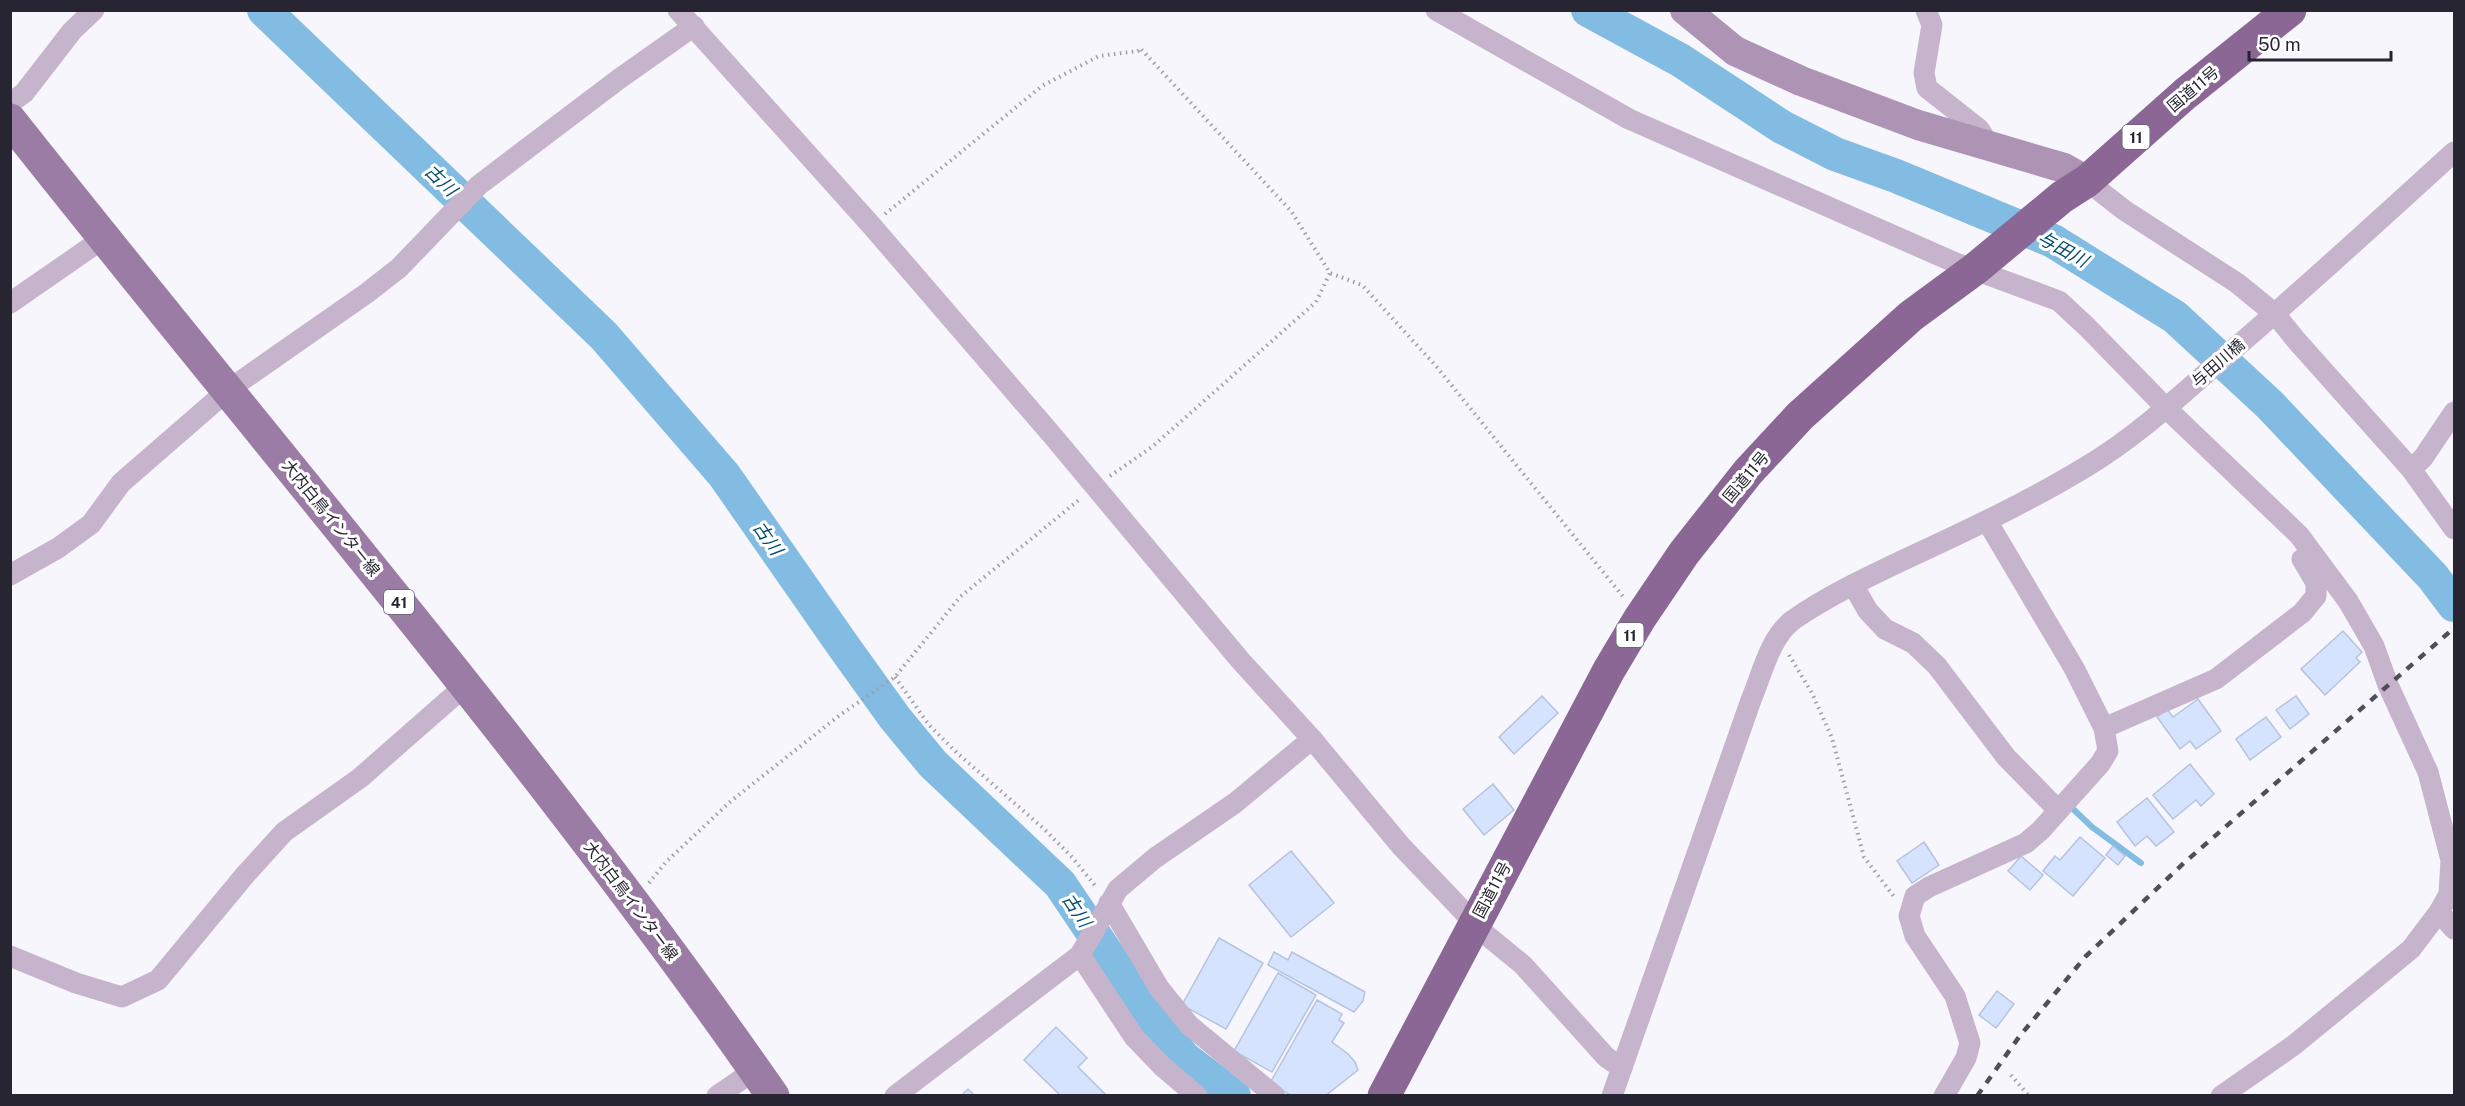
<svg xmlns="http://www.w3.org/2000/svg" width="2465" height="1106" font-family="'Public Sans','Noto Sans JP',sans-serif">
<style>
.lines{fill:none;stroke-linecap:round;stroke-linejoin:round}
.stream{stroke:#82bce2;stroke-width:6}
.river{stroke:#82bce2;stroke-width:34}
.building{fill:#d5e3ff;stroke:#b6c3df;stroke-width:1.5}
.path{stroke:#9f9da6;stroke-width:4;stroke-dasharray:1.5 4.5;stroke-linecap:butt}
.street{stroke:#c5b4cb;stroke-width:21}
.secondary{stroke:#ad94b5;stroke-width:30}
.primary{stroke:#9b7ca4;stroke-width:33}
.highway{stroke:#8b6796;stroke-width:33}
.rail{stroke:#504e59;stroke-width:4.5;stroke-dasharray:8 8;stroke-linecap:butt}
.labels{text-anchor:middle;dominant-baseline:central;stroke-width:6;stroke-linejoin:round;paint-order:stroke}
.shield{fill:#fff;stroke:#68666f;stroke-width:1.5}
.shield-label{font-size:15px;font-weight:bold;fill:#272531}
.street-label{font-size:16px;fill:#272531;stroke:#fff}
.water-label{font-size:18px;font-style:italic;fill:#004c70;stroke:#fff}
</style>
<rect width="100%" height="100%" fill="#f7f6fc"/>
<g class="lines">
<path class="stream" d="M2072,808L2092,827L2141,863"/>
<g class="river">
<path d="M264,10L604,336L724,475L844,647L895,718L933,764L1060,884L1143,1007L1184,1058L1234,1096"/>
<path d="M1588,10L1680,60L1782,127L1835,154L1896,176L2053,241L2175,317L2270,405L2433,577L2454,605"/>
</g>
</g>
<g class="building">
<path d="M2343,631L2362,652L2356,658L2360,662L2325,695L2301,669Z"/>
<path d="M1542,696L1558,713L1514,754L1499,737Z"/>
<path d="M2296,696L2309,714L2290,729L2276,710Z"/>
<path d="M2198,699L2221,731L2196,749L2190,741L2180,749L2157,717L2167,709L2173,717Z"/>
<path d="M2266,717L2281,737L2250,760L2236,739Z"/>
<path d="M2190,764L2214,794L2201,806L2196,800L2173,819L2153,795Z"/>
<path d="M1493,784L1514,810L1484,835L1463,809Z"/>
<path d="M2147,798L2174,832L2156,846L2147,836L2135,846L2117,822Z"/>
<path d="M2080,837L2105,858L2073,896L2043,871L2055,856L2060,860Z"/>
<path d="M1924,842L1939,865L1912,883L1897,861Z"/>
<path d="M2113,846L2125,856L2118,865L2106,855Z"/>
<path d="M1291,851L1334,903L1291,937L1249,885Z"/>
<path d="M2021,856L2043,875L2030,890L2008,871Z"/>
<path d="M1219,938L1263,963L1226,1029L1182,1005Z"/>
<path d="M1274,952L1288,960L1292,952L1365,992L1363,1001L1354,1012L1268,965Z"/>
<path d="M1278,973L1316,995L1272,1072L1234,1051Z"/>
<path d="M1997,991L2014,1004L1996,1028L1979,1015Z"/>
<path d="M1317,1000L1342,1014L1339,1020L1344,1023L1332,1042L1348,1054L1355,1062L1358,1070L1325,1096H1292L1270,1083Z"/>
<path d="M1056,1027L1087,1058L1078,1067L1107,1096H1061L1024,1060Z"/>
<path d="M968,1089L975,1096H961Z"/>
</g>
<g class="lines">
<g class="path">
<path d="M885,214L1042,86L1099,56L1138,51L1140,48L1291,211L1330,273L1362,285L1436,366L1625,599"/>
<path d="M1110,476L1152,447L1316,302L1330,273"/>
<path d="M1789,655L1812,693L1832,738L1864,857L1895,898"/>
<path d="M895,677L929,725L957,753L1043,828L1072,857L1097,888"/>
<path d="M649,883L666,862L731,801L840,715L895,677L960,597L1080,499"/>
<path d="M2011,1075L2029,1096"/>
</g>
<g class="street">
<path d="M678,10L871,225L1052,435L1240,660L1312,739L1401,846L1484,933L1523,965L1606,1057L1622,1068"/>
<path d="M1436,10L1629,119L1956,263L2059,301L2087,327L2166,408L2299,535L2348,601L2374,646L2388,685L2428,772L2451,860L2449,894L2439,912L2411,949L2294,1045L2221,1096"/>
<path d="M1926,10L1932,25L1924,73L1927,88L1979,129L1990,146"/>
<path d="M10,103L24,93L72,31L94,10"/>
<path d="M2087,181L2124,210L2237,283L2275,314L2296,340L2411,469L2454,529"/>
<path d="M10,303L104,238"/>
<path d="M2411,469L2423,458L2454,412"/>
<path d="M10,575L58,548L91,524L121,483L228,390L367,293L399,268L479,185L619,79L694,26"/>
<path d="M1853,585L1868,611L1885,629L1913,643L1937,666L2006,757L2058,810"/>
<path d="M2104,728L2216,679L2302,613L2316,596V583L2302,559"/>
<path d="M1109,903L1159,988L1189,1025L1275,1096"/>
<path d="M2439,912L2454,929"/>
<path d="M1080,955L1134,1037L1162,1066L1197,1096"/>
<path d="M10,956L76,983L122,997L158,980L245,875L284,832L360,778L466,685"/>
<path d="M717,1096L755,1070"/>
<path d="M895,1096L1080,955L1118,889L1155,858L1235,803L1312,739"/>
<path d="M1612,1096L1751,700C1762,674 1770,637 1793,620C1829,595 1870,576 1910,557C1968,530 2028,502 2084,468C2133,439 2177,399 2220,361C2300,293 2377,222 2454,152"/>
<path d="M1944,1096L1966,1058L1970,1043L1955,996L1915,936L1909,916L1915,896L1929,887L2026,843L2041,830L2100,764L2108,751L2104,728L2074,668L1987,521"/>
</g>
<path class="secondary" d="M1685,10L1735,51L1801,81L1918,125L2064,168L2087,181"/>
<path class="primary" d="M10,120C266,444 537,756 773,1096"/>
<path class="highway" d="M1384,1096L1609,670L1640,618L1684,553L1748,472L1800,416L1911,316L1975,269L2062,197L2087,181L2185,94L2290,10"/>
<path class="rail" d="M1977,1096L2019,1037L2086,956L2185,862L2454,628"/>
</g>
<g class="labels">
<g class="shield">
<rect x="2122.5" y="125" width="27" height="24" rx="4.5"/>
<rect x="384" y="590" width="30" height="24" rx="4.5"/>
<rect x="1616.5" y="623" width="27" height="24" rx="4.5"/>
</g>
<g class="shield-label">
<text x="2136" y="137">11</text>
<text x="399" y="602">41</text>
<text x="1630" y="635">11</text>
</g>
<g class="street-label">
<text transform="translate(2193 89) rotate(-40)">国道11号</text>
<text transform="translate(2218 363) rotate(-41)">与田川橋</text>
<text transform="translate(1746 477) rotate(-50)">国道11号</text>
<text transform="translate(331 518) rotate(51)">大内白鳥インター線</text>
<text transform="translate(1492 890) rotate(-62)">国道11号</text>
<text transform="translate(631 901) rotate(53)">大内白鳥インター線</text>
</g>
<g class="water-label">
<text transform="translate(441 180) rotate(44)">古川</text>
<text transform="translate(2063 249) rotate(29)">与田川</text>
<text transform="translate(768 538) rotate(55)">古川</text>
<text transform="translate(1077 910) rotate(56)">古川</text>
</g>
</g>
<rect width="2465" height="1106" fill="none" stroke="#272531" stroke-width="24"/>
<path d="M2249 51v9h142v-9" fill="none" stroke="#272531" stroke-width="3"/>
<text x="2258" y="51" font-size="18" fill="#272531" stroke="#ffffff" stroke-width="4.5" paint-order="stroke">50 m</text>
</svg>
